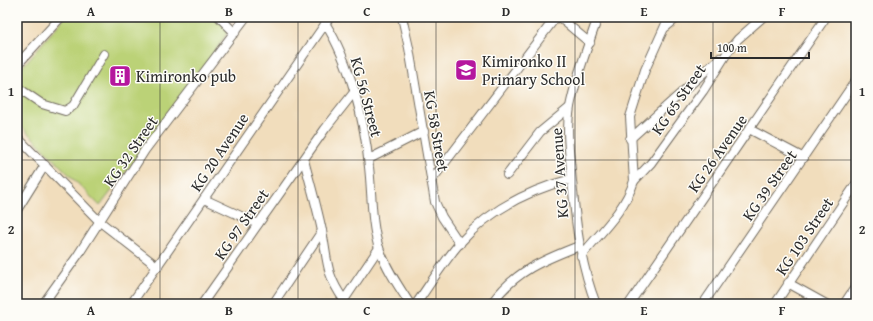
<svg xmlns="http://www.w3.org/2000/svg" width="873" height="321" font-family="'Gentium Book Plus',serif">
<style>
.green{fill:#bbd277;stroke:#737e51}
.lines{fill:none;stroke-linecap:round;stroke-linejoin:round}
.minor-casing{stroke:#70695e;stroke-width:10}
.minor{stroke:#fff;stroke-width:8}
.grid{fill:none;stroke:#2b2b2b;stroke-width:1;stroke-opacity:0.55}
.labels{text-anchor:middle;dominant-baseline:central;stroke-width:3;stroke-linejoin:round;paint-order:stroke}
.poi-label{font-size:16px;fill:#2b2b2b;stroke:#fdfcf7;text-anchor:start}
.street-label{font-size:16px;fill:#2b2b2b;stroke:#fdfcf7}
.neatline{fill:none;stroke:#2b2b2b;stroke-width:1.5}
.grid-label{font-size:13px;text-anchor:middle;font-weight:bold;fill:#2b2b2b}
</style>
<rect width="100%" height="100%" fill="#fdfcf7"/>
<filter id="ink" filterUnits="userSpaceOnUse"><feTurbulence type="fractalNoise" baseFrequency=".025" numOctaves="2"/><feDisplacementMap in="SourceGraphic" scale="8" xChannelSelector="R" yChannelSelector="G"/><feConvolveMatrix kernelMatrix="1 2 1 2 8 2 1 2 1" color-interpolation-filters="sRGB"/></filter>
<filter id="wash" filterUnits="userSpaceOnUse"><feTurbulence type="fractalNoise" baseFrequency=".012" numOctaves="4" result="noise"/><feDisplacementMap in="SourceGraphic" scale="16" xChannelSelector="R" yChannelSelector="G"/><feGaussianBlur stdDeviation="0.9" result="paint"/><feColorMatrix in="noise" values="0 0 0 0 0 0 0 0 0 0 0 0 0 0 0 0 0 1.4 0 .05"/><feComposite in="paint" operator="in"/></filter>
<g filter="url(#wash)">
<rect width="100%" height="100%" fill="#f1ddbc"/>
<path class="green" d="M65,17H220L231,27L197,79L100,206L17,122V73Z"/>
</g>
<g filter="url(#ink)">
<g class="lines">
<g class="minor-casing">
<g id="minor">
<path d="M219,17L235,33"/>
<path d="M402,17L409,48L435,202L442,217L460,244"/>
<path d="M559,17L590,43"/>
<path d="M325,23C350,62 365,122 369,167C372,192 371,225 379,248C386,268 399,287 410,304"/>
<path d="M666,27L678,17"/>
<path d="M17,65L61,17"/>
<path d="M17,87L42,104L65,111L73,106L104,54"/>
<path d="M751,130L804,158"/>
<path d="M17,137L99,221L158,267"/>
<path d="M630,139L720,58"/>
<path d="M369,159L424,131"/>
<path d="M304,160C310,183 317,207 322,231C328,261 325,273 344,300"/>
<path d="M507,175L540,132L569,108"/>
<path d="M431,181L556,17"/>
<path d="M634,181L651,163L703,91L729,50L738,39L763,17"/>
<path d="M204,199L258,224"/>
<path d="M17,210L45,165"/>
<path d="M581,256C600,233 625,210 634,181L630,117L645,70L669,17"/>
<path d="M788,283L826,304"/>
<path d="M342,303L379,248"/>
<path d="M43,304L78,255L145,150L246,17"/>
<path d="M131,304L330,17"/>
<path d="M202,304L325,129L355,91"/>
<path d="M273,304L322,231"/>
<path d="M416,304C430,284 443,263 459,244C488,211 529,190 571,179"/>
<path d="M491,304C515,271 543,260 579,246"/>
<path d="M596,304C579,261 575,216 571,170C569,149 566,128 570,107C576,76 588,46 598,17"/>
<path d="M629,304L826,17"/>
<path d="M703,304L856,80"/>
<path d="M775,304L856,184"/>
<path d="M844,304L856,286"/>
</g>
</g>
<use href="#minor" class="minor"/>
</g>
</g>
<path class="grid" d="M160,17V304M298,17V304M436,17V304M575,17V304M713,17V304M17,160H856"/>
<defs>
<g id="school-square" transform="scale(1.15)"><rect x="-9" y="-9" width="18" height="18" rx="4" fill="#b5179e" stroke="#fdfcf7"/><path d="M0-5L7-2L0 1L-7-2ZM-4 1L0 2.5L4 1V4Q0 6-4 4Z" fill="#fff"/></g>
<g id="building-square" transform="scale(1.15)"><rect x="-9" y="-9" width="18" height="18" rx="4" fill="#b5179e" stroke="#fdfcf7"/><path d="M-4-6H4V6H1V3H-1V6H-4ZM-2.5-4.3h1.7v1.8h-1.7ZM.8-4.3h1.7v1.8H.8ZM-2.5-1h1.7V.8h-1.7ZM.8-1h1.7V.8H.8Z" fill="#fff"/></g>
</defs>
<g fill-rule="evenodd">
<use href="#school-square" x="466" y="70"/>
<use href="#building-square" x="120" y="76"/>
</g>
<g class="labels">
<g class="poi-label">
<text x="482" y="61">Kimironko II<tspan x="482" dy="18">Primary School</tspan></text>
<text x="136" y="76">Kimironko pub</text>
</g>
<g class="street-label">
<text transform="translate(367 97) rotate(75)">KG 56 Street</text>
<text transform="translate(678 99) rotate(-55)">KG 65 Street</text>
<text transform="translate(437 131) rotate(80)">KG 58 Street</text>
<text transform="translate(130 151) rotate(-55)">KG 32 Street</text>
<text transform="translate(219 152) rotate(-56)">KG 20 Avenue</text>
<text transform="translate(717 153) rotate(-55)">KG 26 Avenue</text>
<text transform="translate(559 173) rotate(-94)">KG 37 Avenue</text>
<text transform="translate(769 185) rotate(-55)">KG 39 Street</text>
<text transform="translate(241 224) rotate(-55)">KG 97 Street</text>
<text transform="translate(804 236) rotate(-56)">KG 103 Street</text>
</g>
</g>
<rect width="873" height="321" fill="none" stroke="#fdfcf7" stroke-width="44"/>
<path d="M711 52v6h98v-6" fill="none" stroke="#2b2b2b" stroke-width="2"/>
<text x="717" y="52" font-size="12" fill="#2b2b2b" stroke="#fdfcf7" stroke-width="3" paint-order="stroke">100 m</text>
<rect x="22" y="22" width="829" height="277" class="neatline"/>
<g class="grid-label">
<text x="91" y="16">A</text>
<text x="229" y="16">B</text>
<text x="367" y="16">C</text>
<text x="506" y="16">D</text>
<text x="644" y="16">E</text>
<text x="782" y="16">F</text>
<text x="11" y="96">1</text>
<text x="862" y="96">1</text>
<text x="11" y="234">2</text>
<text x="862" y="234">2</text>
<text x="91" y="315">A</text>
<text x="229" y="315">B</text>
<text x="367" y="315">C</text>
<text x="506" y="315">D</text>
<text x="644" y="315">E</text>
<text x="782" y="315">F</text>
</g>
</svg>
